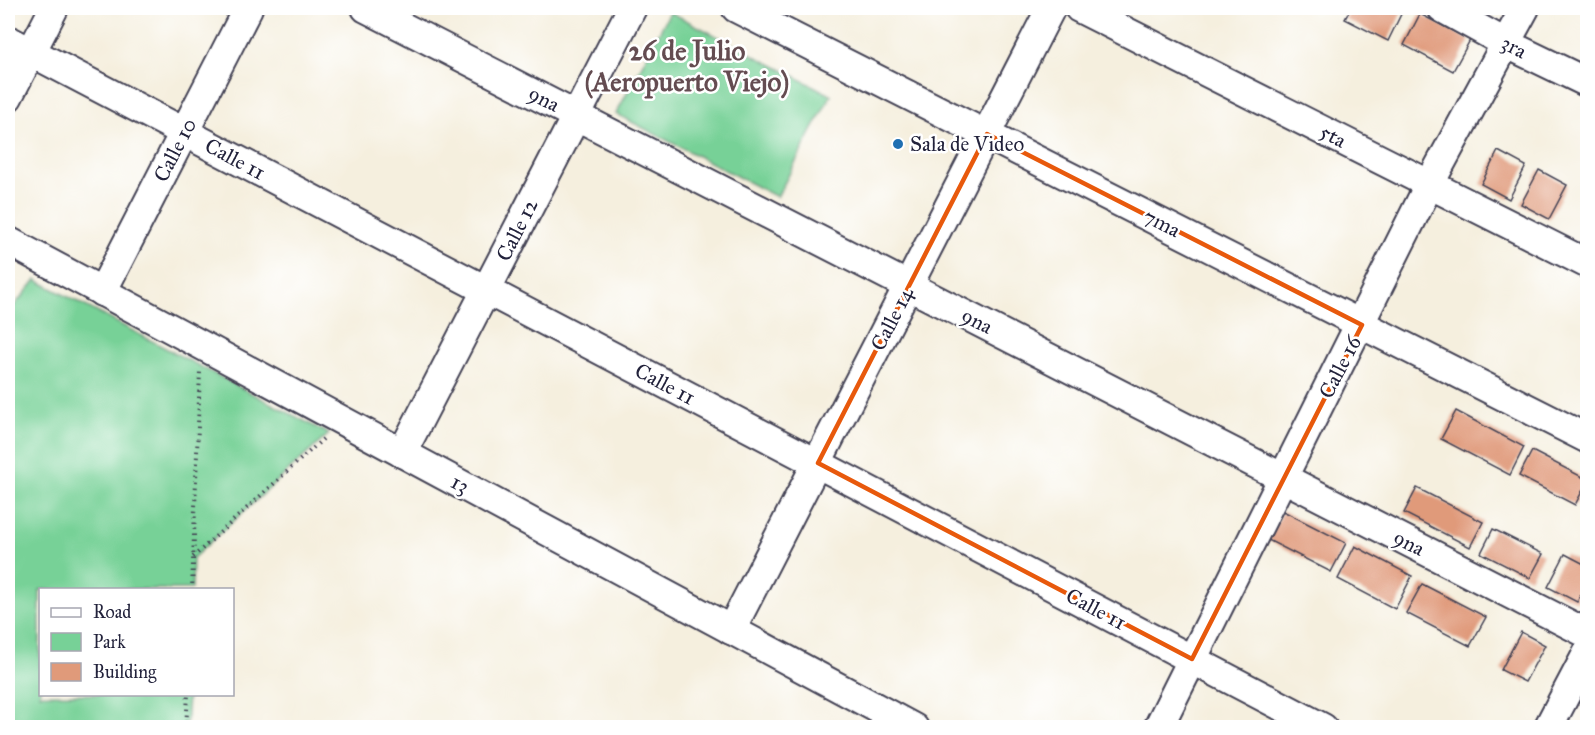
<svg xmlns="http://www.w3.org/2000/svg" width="1595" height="735" font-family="'IM FELL Great Primer',serif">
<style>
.green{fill:#77d197;stroke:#4c7a69;stroke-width:1.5}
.building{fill:#e09a7a}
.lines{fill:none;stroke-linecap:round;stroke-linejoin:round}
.street-casing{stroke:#424153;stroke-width:32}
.path{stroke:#424153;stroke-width:4;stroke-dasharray:1.5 4.5;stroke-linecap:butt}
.street{stroke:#fff;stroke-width:28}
.marked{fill:none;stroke:#e8590c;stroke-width:4.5;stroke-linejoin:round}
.poi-dot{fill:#1f6fb2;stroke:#fff;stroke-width:2}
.labels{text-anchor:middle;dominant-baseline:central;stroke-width:5;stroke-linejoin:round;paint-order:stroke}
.street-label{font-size:21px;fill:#22223b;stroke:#fff}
.poi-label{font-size:21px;fill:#22223b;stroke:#fff;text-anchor:start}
.district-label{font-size:27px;font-weight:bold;fill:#644c51;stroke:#fff}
</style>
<rect width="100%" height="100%" fill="#fff"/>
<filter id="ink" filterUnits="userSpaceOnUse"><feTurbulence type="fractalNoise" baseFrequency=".0167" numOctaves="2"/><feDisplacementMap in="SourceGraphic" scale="12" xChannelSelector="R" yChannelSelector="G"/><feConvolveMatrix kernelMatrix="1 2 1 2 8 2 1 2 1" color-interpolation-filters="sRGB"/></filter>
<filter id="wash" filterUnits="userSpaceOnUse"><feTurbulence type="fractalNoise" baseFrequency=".008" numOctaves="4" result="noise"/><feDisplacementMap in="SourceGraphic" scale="24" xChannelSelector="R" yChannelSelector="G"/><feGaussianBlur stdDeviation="1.35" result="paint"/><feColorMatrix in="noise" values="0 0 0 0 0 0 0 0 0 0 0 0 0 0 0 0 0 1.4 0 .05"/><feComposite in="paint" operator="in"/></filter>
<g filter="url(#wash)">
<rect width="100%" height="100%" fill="#f5efde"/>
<g class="green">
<path d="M670,12L831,95L777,197L616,114Z"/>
<path d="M36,280L329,434L193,558L192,589L40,590V694L188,695L186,727H8V313Z"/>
</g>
<g id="blocks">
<g class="building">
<path d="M1351,8H1404L1388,41L1345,19Z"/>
<path d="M1420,14L1470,40L1453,71L1404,45Z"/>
<path d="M1498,151L1526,166L1509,199L1481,184Z"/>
<path d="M1539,170L1567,185L1549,219L1521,204Z"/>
<path d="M1456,411L1524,447L1510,475L1441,439Z"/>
<path d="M1532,451L1588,480L1575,505L1519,476Z"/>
<path d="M1417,488L1483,522L1470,547L1404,513Z"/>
<path d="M1283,511L1346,543L1331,572L1268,540Z"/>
<path d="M1493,529L1543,554L1530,578L1481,553Z"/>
<path d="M1355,546L1412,576L1395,609L1338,579Z"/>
<path d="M1565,554L1588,566V581L1577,602L1548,587Z"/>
<path d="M1422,584L1486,617L1470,646L1406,613Z"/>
<path d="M1521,632L1545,645L1525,682L1501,670Z"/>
<path d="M1588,678V700L1578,696Z"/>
</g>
</g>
</g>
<g filter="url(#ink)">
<use href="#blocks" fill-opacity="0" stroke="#424153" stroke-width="1.5"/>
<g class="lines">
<g class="street-casing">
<g id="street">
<path d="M366,8L1588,634"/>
<path d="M736,8L1588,439"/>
<path d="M1079,8L1588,264"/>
<path d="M1442,8L1507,44L1588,83"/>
<path d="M8,40L1323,728"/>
<path d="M8,97L54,8"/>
<path d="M8,241L914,728"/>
<path d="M102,292L248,8"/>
<path d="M402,453L632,8"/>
<path d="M731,630L1051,8"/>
<path d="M1158,728L1429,185L1525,8"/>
<path d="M1548,728L1588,652"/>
</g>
</g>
<g class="path">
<path d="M193,557L323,439"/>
<path d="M192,590L200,371"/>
<path d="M186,728L188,694"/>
</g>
<use href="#street" class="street"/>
</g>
</g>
<path class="marked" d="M987,134L1362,325L1192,659L818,463Z"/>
<circle class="poi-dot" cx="898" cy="144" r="6"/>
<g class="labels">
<g class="street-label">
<text transform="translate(1514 47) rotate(27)">3ra</text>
<text transform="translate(544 99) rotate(27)">9na</text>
<text transform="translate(1333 136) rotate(27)">5ta</text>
<text transform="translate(175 150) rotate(-63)">Calle 10</text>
<text transform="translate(235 159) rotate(28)">Calle 11</text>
<text transform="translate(1162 223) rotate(27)">7ma</text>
<text transform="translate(517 230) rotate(-63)">Calle 12</text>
<text transform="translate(892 319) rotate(-63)">Calle 14</text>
<text transform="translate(977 321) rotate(27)">9na</text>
<text transform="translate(1340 367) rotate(-63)">Calle 16</text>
<text transform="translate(665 384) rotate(28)">Calle 11</text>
<text transform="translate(460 484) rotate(28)">13</text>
<text transform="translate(1409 543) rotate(27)">9na</text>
<text transform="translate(1096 609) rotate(28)">Calle 11</text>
</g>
<g class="poi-label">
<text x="910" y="144">Sala de Video</text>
</g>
<g class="district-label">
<text x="687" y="50">26 de Julio<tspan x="687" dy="31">(Aeropuerto Viejo)</tspan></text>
</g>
</g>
<rect width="1595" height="735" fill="none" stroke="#fff" stroke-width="30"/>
<rect x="39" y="588" width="195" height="108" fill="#ffffff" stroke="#a7a7b1" stroke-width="1.5"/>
<rect x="51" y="608" width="30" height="9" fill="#ffffff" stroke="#a7a7b1" stroke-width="1.5"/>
<text x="93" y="618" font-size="18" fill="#22223b">Road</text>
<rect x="51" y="633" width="30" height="18" fill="#77d197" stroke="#a7a7b1" stroke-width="1.5"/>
<text x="93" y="648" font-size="18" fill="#22223b">Park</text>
<rect x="51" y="663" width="30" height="18" fill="#e09a7a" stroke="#a7a7b1" stroke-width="1.5"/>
<text x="93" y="678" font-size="18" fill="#22223b">Building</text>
</svg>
